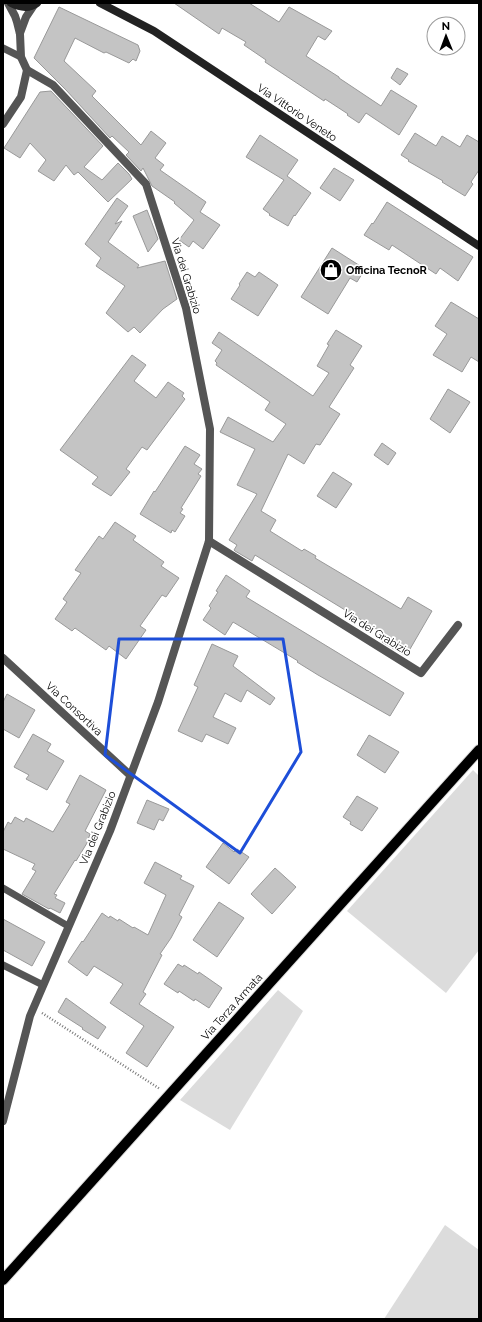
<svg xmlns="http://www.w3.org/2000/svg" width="482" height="1322" font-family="Raleway,sans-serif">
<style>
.green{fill:#dcdcdc}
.building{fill:#c4c4c4;stroke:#999}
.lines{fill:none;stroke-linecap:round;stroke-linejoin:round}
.primary-casing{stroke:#dbdbdb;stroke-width:12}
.path{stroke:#777;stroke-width:2.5;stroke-dasharray:1 2;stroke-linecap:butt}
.service{stroke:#555;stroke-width:7}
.minor{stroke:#555;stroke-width:8}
.secondary{stroke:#222;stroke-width:8}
.primary{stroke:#000;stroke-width:10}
.marked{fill:none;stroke:#1d4ed8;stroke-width:3;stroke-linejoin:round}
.labels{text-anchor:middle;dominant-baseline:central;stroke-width:3.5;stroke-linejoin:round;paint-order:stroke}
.street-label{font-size:11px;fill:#000;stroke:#fff}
.poi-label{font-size:11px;font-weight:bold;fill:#000;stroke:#fff;text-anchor:start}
</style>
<rect width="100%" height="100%" fill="#fff"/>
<g class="green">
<path d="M473,770L479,776V950L446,993L347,911Z"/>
<path d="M278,990L303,1011L230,1130L180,1100Z"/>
<path d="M445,1225L479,1250V1319H384Z"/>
</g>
<g class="building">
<path d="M174,3H249L279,22L289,7L332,31L325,40L318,36L306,56L339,77V78L381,106L391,90L417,106L399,135L366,113L359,123L347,115L348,114L325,99L324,101L265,62L266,60L244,45L246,42L222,28L219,34Z"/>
<path d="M59,7L138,45L140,51L136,61L133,59L129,63L106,52L104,53L75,38L64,61L96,91L92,96L141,145L151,131L166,143L155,158L164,165L160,170L206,202L200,212L220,225L203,249L193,241L189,247L179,240L194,220L174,203L175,202L152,186L143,168L141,171L126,155L129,152L112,136L110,138L66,90L34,58Z"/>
<path d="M397,68L408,74L400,85L391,78Z"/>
<path d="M51,91L103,146L84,167L102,180L118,163L129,174L132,179L108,202L78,172L74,175L66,165L54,181L38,171L46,160L30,143L20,158L4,148L40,92Z"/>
<path d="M415,133L436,146L442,136L460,147L467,135L479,142V170L471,182L473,184L465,196L442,182L443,181L408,161L409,160L401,155Z"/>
<path d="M260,135L298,160L287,176L311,193L295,216L294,215L288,226L269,215L270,214L263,209L284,180L246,157Z"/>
<path d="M334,168L354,180L340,201L320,188Z"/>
<path d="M117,198L128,206L115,224L122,221L108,242L139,265L137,268L165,261L177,299L163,309L140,333L134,327L128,332L106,313L125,286L96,266L101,258L85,244Z"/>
<path d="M387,202L473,257L458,281L440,268L436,274L392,245L389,250L364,235L372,223L373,224Z"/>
<path d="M147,210L158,239L148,252L133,216Z"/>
<path d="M332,248L365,269L357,282L350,278L328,314L301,297Z"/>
<path d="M247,272L255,277L259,272L278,285L258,316L231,299L240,285L239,284Z"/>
<path d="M451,302L479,319V362L471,357L462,372L433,355L447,334L435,326Z"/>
<path d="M336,330L362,346L350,365L354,368L329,407L340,414L320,445L316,444L304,464L288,454L261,511L276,520L270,531L302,551L304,549L316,556L315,558L401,609L408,597L432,611L406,656L382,642L386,635L255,555L252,561L235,551L234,550L237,545L229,540L257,494L237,485L255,449L220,432L228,417L273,442L286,424L265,410L270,402L216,365L217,363L215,361L222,350L212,343L219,332L313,396L329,373L317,366L329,345L327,344Z"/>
<path d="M132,355L146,365L134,381L156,398L168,382L184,393L182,396L185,399L147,450L142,447L126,469L130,472L111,496L92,484L98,477L60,450Z"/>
<path d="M448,389L470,402L450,433L430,419Z"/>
<path d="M382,443L396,453L388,465L374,455Z"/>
<path d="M185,446L200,455L194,464L202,469L198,474L201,476L181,508L183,509L180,513L185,516L175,532L172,530L171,533L140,514L154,491L155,492Z"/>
<path d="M333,472L352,484L336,508L317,496Z"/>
<path d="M115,522L136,536L133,540L164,562L161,566L179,578L166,597L162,595L140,626L146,630L126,659L109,646L106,650L75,628L72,631L55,619L67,602L63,599L81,573L75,570L99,536L103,539Z"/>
<path d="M226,575L250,591L246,597L404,693L390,716L318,675L297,662L298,661L233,622L225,635L203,620L211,608L209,606L218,592L216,591Z"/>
<path d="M212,644L238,656L233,666L275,698L270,705L247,690L241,702L225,693L213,717L236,728L228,744L206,734L202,742L178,731L198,687L194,685Z"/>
<path d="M7,694L35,710L19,738L3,729V702Z"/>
<path d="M33,734L51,744L47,751L64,761L47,790L26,779L29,775L14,767Z"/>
<path d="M369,735L399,752L385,773L357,755Z"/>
<path d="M80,775L106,790L85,831L90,834L87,843L76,861L75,860L54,894L57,895L55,898L65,903L60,913L50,908L49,909L22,894L36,871L32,869L35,864L3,849V832L8,822L11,824L15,817L24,822L26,818L53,832L70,804L66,802Z"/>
<path d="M357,796L378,808L362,831L350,824L351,822L343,817Z"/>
<path d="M147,800L169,809L163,821L159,819L154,830L137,823Z"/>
<path d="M223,843L234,852L237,849L249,857L229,884L206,867Z"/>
<path d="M155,862L182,876L180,879L194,886L179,915L182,917L171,938L160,954L162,955L143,992L146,994L139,1004L174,1027L147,1067L126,1053L144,1026L110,1003L123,984L94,966L87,976L68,962L82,941L83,942L102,913L109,918L110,916L118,921L119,919L133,928L134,927L148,935L166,895L144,883Z"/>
<path d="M275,868L296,887L272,914L251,894Z"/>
<path d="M219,902L244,918L217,957L193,940Z"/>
<path d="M3,919L45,942L32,966L3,950Z"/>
<path d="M178,964L183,967L184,965L198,974L199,972L222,988L209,1008L195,999L194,1001L179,991L178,993L164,984Z"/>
<path d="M66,998L106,1027L98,1039L82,1029L83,1028L58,1012Z"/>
</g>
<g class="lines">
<g class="primary-casing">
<path id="primary" d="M3,1280L479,750"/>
</g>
<path class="path" d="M42,1013L160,1089"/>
<g class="service">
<path d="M3,48L21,57"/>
<path d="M3,888L68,926"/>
<path d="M3,965L43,985"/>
</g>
<g class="minor">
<path d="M20,33L26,17L34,5"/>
<path d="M3,124L21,97L27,70L21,57L20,34L17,22L15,16L8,3"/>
<path d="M209,541L421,673L458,625"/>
<path d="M3,658L131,776"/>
<path d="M3,1121L30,1016L110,831L158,702L209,541L210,429L186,308L146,184L53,85L27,70"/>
</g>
<g class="secondary">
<path d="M11,3C19,7 29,9 37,3"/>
<path d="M100,3L154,31L479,246"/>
</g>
<use href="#primary" class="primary"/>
</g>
<path class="marked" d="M119,639H283L301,752L240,853L105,755Z"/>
<defs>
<g id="shop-disc" transform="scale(1.15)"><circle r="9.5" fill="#000" stroke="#fff"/><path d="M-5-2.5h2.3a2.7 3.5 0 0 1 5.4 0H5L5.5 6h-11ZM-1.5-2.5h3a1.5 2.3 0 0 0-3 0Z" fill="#fff"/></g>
</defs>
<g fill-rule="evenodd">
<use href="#shop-disc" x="331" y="270"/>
</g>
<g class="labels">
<g class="street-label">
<text transform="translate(297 113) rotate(34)">Via Vittorio Veneto</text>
<text transform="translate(186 276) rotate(73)">Via dei Grabizio</text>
<text transform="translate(377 633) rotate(32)">Via dei Grabizio</text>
<text transform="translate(74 709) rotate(43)">Via Consortiva</text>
<text transform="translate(98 828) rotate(-68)">Via dei Grabizio</text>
<text transform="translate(232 1007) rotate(-48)">Via Terza Armata</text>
</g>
<g class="poi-label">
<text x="346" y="270">Officina TecnoR</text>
</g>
</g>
<rect width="482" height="1322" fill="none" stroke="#000000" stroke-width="8"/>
<g transform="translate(446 36) rotate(359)"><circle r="19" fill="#ffffff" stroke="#999999"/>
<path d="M0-3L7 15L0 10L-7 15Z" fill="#000000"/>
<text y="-6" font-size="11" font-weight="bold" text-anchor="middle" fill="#000000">N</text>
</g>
</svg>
